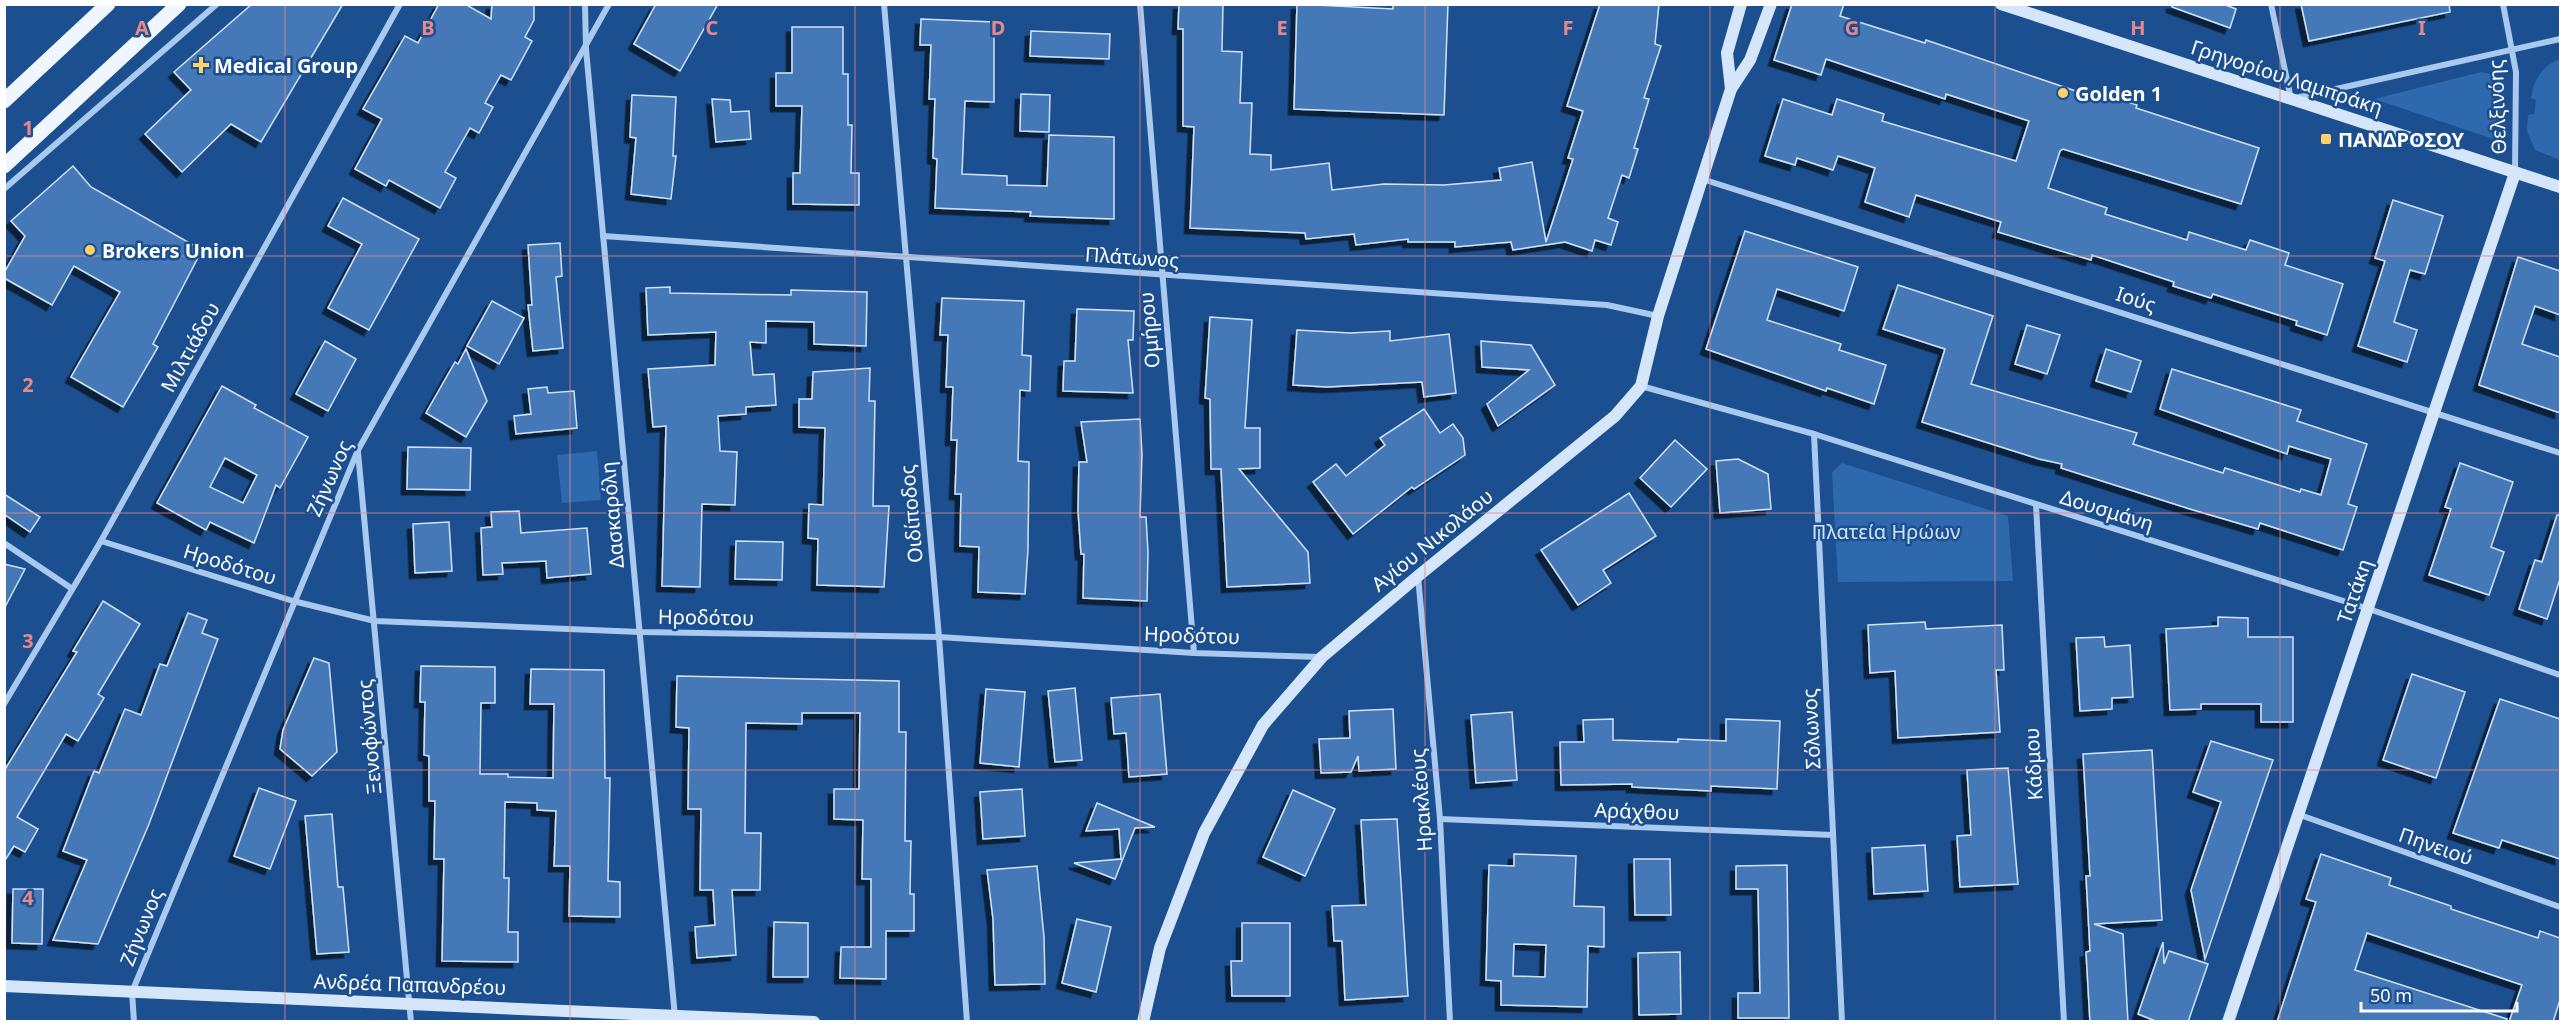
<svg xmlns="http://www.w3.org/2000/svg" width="2565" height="1026" font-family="'Noto Sans',sans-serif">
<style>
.green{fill:#2e69ad}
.building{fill:#4478b7;stroke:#cfe3fa;stroke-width:1.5;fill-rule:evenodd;filter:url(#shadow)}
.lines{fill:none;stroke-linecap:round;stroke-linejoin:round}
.street{stroke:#a9c9ee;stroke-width:6}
.secondary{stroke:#d6e6fa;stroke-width:12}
.primary{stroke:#f0f6ff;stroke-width:15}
.grid{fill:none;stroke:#e88989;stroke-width:1.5;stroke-opacity:0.55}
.poi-dot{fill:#ffd166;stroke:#1b4f8f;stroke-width:2}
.labels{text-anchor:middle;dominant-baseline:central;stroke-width:5;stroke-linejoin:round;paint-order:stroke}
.poi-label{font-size:20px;font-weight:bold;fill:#fff;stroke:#1b4f8f;text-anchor:start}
.street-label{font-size:20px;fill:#fff;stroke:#1b4f8f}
.park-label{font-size:20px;fill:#cfe3fa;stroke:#1b4f8f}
.grid-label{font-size:20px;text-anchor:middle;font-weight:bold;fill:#e88989;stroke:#1b4f8f;stroke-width:5;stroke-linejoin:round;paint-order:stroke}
</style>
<defs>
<filter id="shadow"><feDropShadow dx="-5.5" dy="5.5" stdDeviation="0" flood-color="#0009"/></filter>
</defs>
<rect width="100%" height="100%" fill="#1b4f8f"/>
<g class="green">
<path d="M2560,59V160L2535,150L2527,131L2528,115L2534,114L2536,100L2531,98C2534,79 2542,66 2560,59Z"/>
<path d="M2481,72L2496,75L2504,89L2505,143L2374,99Z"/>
<path d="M597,451L601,500L562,503L557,455Z"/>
<path d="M1842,463L2008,516L2013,581L1838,582L1832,472Z"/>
</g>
<g class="building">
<path d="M252,4H343L261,142L231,124L182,172L145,134L191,90L174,72Z"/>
<path d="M439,4H465L491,19L492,4H534V20L525,37L532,41L511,80L501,75L485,103L493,107L479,133L470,128L445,172L456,178L440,208L389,180L386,186L355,169L382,119L363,109L405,36L418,43Z"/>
<path d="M656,4H718L680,71L634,44Z"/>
<path d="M1179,4H1223L1222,51L1242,52L1240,103H1252L1250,154L1271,155V170L1329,163L1332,190L1384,184L1444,185L1501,180L1499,168L1532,162L1546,242L1573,159L1568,158L1583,111L1567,106L1600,4H1659L1655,44L1661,46L1644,98L1649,99L1634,148L1638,149L1629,178L1622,175L1608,218L1618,222L1611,245L1595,240L1592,251L1565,242L1513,250L1511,242L1455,247V242H1408V239L1356,245L1354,234L1306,239L1305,233L1190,228L1194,127L1183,126V29H1178Z"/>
<path d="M1297,4L1393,9V4H1448L1444,115L1294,109Z"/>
<path d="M1792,4H1844L1840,16L1925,43L1926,40L2105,101L2107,95L2137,105L2136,108L2259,148L2241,204L2063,149L2060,151L2048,188L2107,208L2105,214L2187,240L2189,232L2246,250L2250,240L2289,253L2285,265L2343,284L2327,335L2296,325L2297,321L2213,294L2211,298L2173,286L2174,282L2092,255L2091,260L1998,232L2001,222L1916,195L1909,217L1865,202L1875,168L1838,156L1833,170L1797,158L1795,165L1765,156L1783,99L1832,115L1837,99L1884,114L1882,121L2016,161L2029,121L1946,94L1945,99L1826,59L1821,75L1774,60Z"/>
<path d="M2172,4H2223L2236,9L2230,28L2172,7Z"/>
<path d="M2301,4H2449L2450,12L2309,41Z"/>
<path d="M921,19L994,22V102L965,101L962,174L1007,176V185L1047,186L1049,135L1114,137V219L1030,216L1031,212L935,208L937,159L933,158L935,99H929L931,45H920Z"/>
<path d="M792,27H843V74H848V125H852L851,173H859V205L793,204V173H800L802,106H776V73H792Z"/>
<path d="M1031,31L1110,34L1109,59L1030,56Z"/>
<path d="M1021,94L1050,95L1049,132L1020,131Z"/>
<path d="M632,95L676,97L673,156H676L671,199L631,194L636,138L630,137Z"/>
<path d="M712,99L730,100L731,112L749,111L751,139L716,142Z"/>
<path d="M73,166L91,187L202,250L153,344L158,347L123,407L71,377L120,292L74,266L52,305L4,278V273L25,236L11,221Z"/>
<path d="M343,198L419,239L369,330L328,308L362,244L328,226Z"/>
<path d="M2393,200L2443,216L2425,274L2410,270L2394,322L2417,330L2407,362L2358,346L2385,261L2375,258Z"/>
<path d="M1745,231L1858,267L1844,311L1777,289L1767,320L1841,344L1839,350L1886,365L1874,404L1827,388L1826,391L1706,349Z"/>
<path d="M560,243L562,276L556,277L563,348L533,351L528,305H532L528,245Z"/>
<path d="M2518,257L2560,271V315L2535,306L2522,344L2560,357V413L2479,385Z"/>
<path d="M1898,285L1993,316L1971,384L2137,433L2133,444L2223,473L2225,468L2300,492L2301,489L2321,495L2331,459L2289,446L2287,454L2160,409L2172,369L2301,410L2297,421L2367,444L2348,504L2357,507L2343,550L2260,523L2258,529L2190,509L2061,468L2062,464L2039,459L1922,422L1945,349L1883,329Z"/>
<path d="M670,287V293L791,295V290L867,292L866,346L814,344V322L766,321V343L750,342L753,375L774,374L776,405L746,407V414L718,416L720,451L737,452L735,505L702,504L700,587L662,586L666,426L653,427L648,369L715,365L716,332L648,335L646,288Z"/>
<path d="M942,298L1024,301L1022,355L1031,356L1030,391L1020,390L1018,461L1029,462L1028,549L1025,594L978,592L979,547L960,546L961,494H955L957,440H951L953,387H946L948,335H940Z"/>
<path d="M492,301L524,318L499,364L467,346Z"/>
<path d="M1077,309L1134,311L1133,340H1128L1133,393L1063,391L1064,361H1075Z"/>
<path d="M1210,317L1252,320L1245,428H1260V468L1239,469L1308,552L1310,583L1227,587L1221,469H1211L1210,399L1205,398Z"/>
<path d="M2027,325L2060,335L2047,374L2015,364Z"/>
<path d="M1297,330L1350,333L1390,331V341L1449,334L1456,393L1424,397L1422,382L1327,387L1293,385Z"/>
<path d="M325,341L356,359L328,411L296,394Z"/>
<path d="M1481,341L1531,345L1555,385L1498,426L1487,404L1529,370L1482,367Z"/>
<path d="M466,349L487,401L466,437L426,413L455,362L458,364Z"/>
<path d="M2106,349L2141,361L2131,392L2096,381Z"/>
<path d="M870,368L869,401H875L873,506H889L884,587L817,585L818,539L808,538L809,504L823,505L825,428L799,427V399H812L813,372Z"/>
<path d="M222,386L256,405L254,408L308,437L280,488L276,485L254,543L210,522L206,530L157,503ZM225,458L257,475L243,503L210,487Z"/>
<path d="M547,387L548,393L574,391L577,428L516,434L514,416L531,414L528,389Z"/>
<path d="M1424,409L1440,433L1453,424L1463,438L1465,455L1414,489L1412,487L1353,534L1313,482L1336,464L1346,476L1385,445L1380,438Z"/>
<path d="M1140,419L1142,454L1140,517H1146L1148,552L1147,601L1083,598L1084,554H1081L1078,510L1079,462H1087L1081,422Z"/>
<path d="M1675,440L1707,469L1671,507L1640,478Z"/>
<path d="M408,447L471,448L470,490L407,489Z"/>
<path d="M1738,459L1768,474L1771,509L1720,513L1716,461Z"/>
<path d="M2460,463L2513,482L2491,547L2504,552L2489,595L2429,575L2451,509L2445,507Z"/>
<path d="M1629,493L1656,536L1603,570L1611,583L1578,605L1541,550Z"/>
<path d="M4,494L40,517L30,532L4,514Z"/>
<path d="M519,511L521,533L587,528L591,574L547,578L546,561L502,563L503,574L483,575L481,528L492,527L491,512Z"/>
<path d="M2557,515H2560V579L2547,619L2519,609L2535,560L2542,562Z"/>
<path d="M449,522L452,571L415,573L413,524Z"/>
<path d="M736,541L783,542L782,580L735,579Z"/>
<path d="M4,564L25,569L4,609Z"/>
<path d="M103,601L140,624L98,694L104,698L78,741L66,734L17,817L38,829L25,852L14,846L4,862V771L77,652L73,651Z"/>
<path d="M188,613L207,620L202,633L218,639L149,824L98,944L53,940L87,860L63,851L94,771L99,773L125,709L141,715L160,664L167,666Z"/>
<path d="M2218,617L2248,618V637H2293V722H2261V704H2201V709L2170,710L2166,629L2218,626Z"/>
<path d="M1925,622L1926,629L2002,625L2004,670H1996L2000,732L1898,738L1895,671L1870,673L1868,625Z"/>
<path d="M2104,637L2105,647L2130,645L2133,697L2112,698V709L2080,711L2076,638Z"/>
<path d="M314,658L329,663L337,752L312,776L280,749L283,730Z"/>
<path d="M421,666L495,667V703H481L480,774H508V777L553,778L554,704H530L531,669L604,670L605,778H610L608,881L620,882V917L569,916L570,866H554L556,811L537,810V803L505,802L504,878H509L508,932H518V962L442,961L444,859H434L435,801H429V756L424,755L425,702H420Z"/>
<path d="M2412,674L2465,692L2436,778L2383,760Z"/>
<path d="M677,676L899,681V732H906L905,841H911L910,894H914V931H886V979L840,978L841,947H871V879H862L863,820L834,819V789H859L860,713H802V724L746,723L745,833H761L760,890H732L736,955L697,958L695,927L715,925L713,890H700L701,809H688L689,728L676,727Z"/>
<path d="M1075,688L1082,760L1055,762L1048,691Z"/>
<path d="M986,689L1025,692L1019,767L980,763Z"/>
<path d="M1160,694L1167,774L1129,777L1126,733L1114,734L1111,698Z"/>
<path d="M2500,699L2560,719V859L2502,840L2499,848L2453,833Z"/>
<path d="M1393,709L1396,769L1359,771L1358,756L1351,772L1321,773L1319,739L1350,738L1349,711Z"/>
<path d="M1512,712L1517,780L1476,783L1471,715Z"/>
<path d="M1613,719V740L1678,742V739L1726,741V719L1780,721L1777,789L1711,786V791L1632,787V784L1561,785L1560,742H1584L1583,720Z"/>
<path d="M2211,741L2273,760L2205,959L2191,890L2221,802L2193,792Z"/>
<path d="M2152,750L2162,920L2094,924L2123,934L2128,1022H2090L2086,952L2090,951L2086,876H2090L2083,754Z"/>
<path d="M2008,768L2018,884L1960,887L1957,836L1971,835L1967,770Z"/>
<path d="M259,788L296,801L270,869L234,856Z"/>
<path d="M1022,789L1025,836L983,839L980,792Z"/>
<path d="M1293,790L1335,809L1305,876L1263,857Z"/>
<path d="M1097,803L1155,827L1135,828L1115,879L1074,863L1121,859L1119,829L1086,831Z"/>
<path d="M332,814L338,887H343L349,952L317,954L305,816Z"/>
<path d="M1397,819L1408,996L1345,1000L1342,941H1334L1332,906L1366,905L1361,820Z"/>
<path d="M1925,845L1928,891L1874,894L1872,848Z"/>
<path d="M1514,854L1576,856L1574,906L1604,907V947L1588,946L1587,1007L1501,1005V981L1486,980L1489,865L1514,866ZM1514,944L1546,945L1545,977L1513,976Z"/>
<path d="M2321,854L2391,878L2389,885L2451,906V909L2538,938L2540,931L2560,938V1000L2553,1022H2509L2522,985L2367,933L2355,970L2507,1019L2506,1022H2277L2316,902L2306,899Z"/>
<path d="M1634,859H1670L1671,915H1635Z"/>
<path d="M1787,865L1789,1018H1738V993H1760L1758,889H1736V866Z"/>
<path d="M1037,866L1044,937L1045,984L995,985L993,919L987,870Z"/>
<path d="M13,889H43L42,944L12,943Z"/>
<path d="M1077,919L1111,927L1096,992L1062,983Z"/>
<path d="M774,922L808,923V977H773Z"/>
<path d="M1242,923H1290V996H1232L1231,961H1242Z"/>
<path d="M2163,942L2164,964L2169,951L2208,964L2188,1022H2158L2138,1014Z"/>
<path d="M1680,952L1681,1014L1639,1015L1638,953Z"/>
</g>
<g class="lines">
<g class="street">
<path d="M585,4L586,49L675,1017"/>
<path d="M884,4L939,637L967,1022"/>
<path d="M1140,4L1194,653"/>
<path d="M2271,4L2291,99L2560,39"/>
<path d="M2503,4L2516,72L2515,172"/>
<path d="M1702,179L2560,453"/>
<path d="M4,189L217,4"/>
<path d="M603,236L1607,305L1658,316"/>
<path d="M1641,386L1814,434L2369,609L2560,675"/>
<path d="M1814,434L1842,1022"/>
<path d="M358,452L411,1022"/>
<path d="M2036,505L2064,1022"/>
<path d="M101,541L293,601L375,621L640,632L939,637L1194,653L1321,657"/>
<path d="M4,543L71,588"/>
<path d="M1418,576L1440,819L1450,1022"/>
<path d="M4,704L101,541L400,4"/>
<path d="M2300,815L2560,907"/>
<path d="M1440,819L1833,835"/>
<path d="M134,1022L132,992L358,450L609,4"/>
</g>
<g class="secondary">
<path d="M2001,4L2560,187"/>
<path d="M1731,89L1727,53L1741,4"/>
<path d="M4,986L814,1022"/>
<path d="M1143,1022L1160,948L1204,833L1263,725L1322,657L1418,576L1615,416L1641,386L1658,316L1731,89L1750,60L1771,4"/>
<path d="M2228,1022L2515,173"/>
</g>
<g class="primary">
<path d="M4,101L108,4"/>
<path d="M4,166L179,4"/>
</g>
</g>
<path class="grid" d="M285,4V1022M570,4V1022M855,4V1022M1140,4V1022M1425,4V1022M1710,4V1022M1995,4V1022M2280,4V1022M4,256H2560M4,513H2560M4,770H2560"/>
<g class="poi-dot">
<path d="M198 56h6v6h6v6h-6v6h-6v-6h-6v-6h6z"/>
<circle cx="2063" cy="93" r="6"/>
<rect x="2320" y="133" width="12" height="12" rx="3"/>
<circle cx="90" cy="250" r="6"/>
</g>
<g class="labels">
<g class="poi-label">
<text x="214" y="65">Medical Group</text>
<text x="2075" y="93">Golden 1</text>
<text x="2338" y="139">ΠΑΝΔΡΟΣΟΥ</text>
<text x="102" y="250">Brokers Union</text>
</g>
<g class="street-label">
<text transform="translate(2287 77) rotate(18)">Γρηγορίου Λαμπράκη</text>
<text transform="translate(2497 107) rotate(-92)">Θελξινόης</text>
<text transform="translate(1132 257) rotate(4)">Πλάτωνος</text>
<text transform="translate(2136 299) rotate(18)">Ιούς</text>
<text transform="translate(1149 330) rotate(-95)">Ομήρου</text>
<text transform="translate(190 347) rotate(-61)">Μιλτιάδου</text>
<text transform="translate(329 478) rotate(-66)">Ζήνωνος</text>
<text transform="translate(2107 510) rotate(17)">Δουσμάνη</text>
<text transform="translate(911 514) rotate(-95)">Οιδίποδος</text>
<text transform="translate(612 515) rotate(-95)">Δασκαρόλη</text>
<text transform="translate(1432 540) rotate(-39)">Αγίου Νικολάου</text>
<text transform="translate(230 564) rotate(17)">Ηροδότου</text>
<text transform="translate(2354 591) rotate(-71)">Τατάκη</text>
<text transform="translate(706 617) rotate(1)">Ηροδότου</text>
<text transform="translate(1192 635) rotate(2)">Ηροδότου</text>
<text transform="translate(1811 729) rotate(-93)">Σόλωνος</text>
<text transform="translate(369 737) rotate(-95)">Ξενοφώντος</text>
<text transform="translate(2033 764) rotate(-93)">Κάδμου</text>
<text transform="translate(1421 800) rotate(-94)">Ηρακλέους</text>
<text transform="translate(1637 811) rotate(2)">Αράχθου</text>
<text transform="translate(2436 846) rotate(19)">Πηνειού</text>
<text transform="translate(141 927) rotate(-68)">Ζήνωνος</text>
<text transform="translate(410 984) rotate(2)">Ανδρέα Παπανδρέου</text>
</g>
<g class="park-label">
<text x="1886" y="531">Πλατεία Ηρώων</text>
</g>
</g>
<g class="grid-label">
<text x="142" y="35">A</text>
<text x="428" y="35">B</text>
<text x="712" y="35">C</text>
<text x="998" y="35">D</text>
<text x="1282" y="35">E</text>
<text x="1568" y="35">F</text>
<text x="1852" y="35">G</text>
<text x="2138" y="35">H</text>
<text x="2422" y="35">I</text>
<text x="28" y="135">1</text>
<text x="28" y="392">2</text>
<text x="28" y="648">3</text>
<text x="28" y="905">4</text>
</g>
<rect width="2565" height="1026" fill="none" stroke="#ffffff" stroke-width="12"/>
<path d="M2361 1002v9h156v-9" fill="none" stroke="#ffffff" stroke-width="3"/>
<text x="2370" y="1002" font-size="18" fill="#ffffff" stroke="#1b4f8f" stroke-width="4.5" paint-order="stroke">50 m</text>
</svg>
